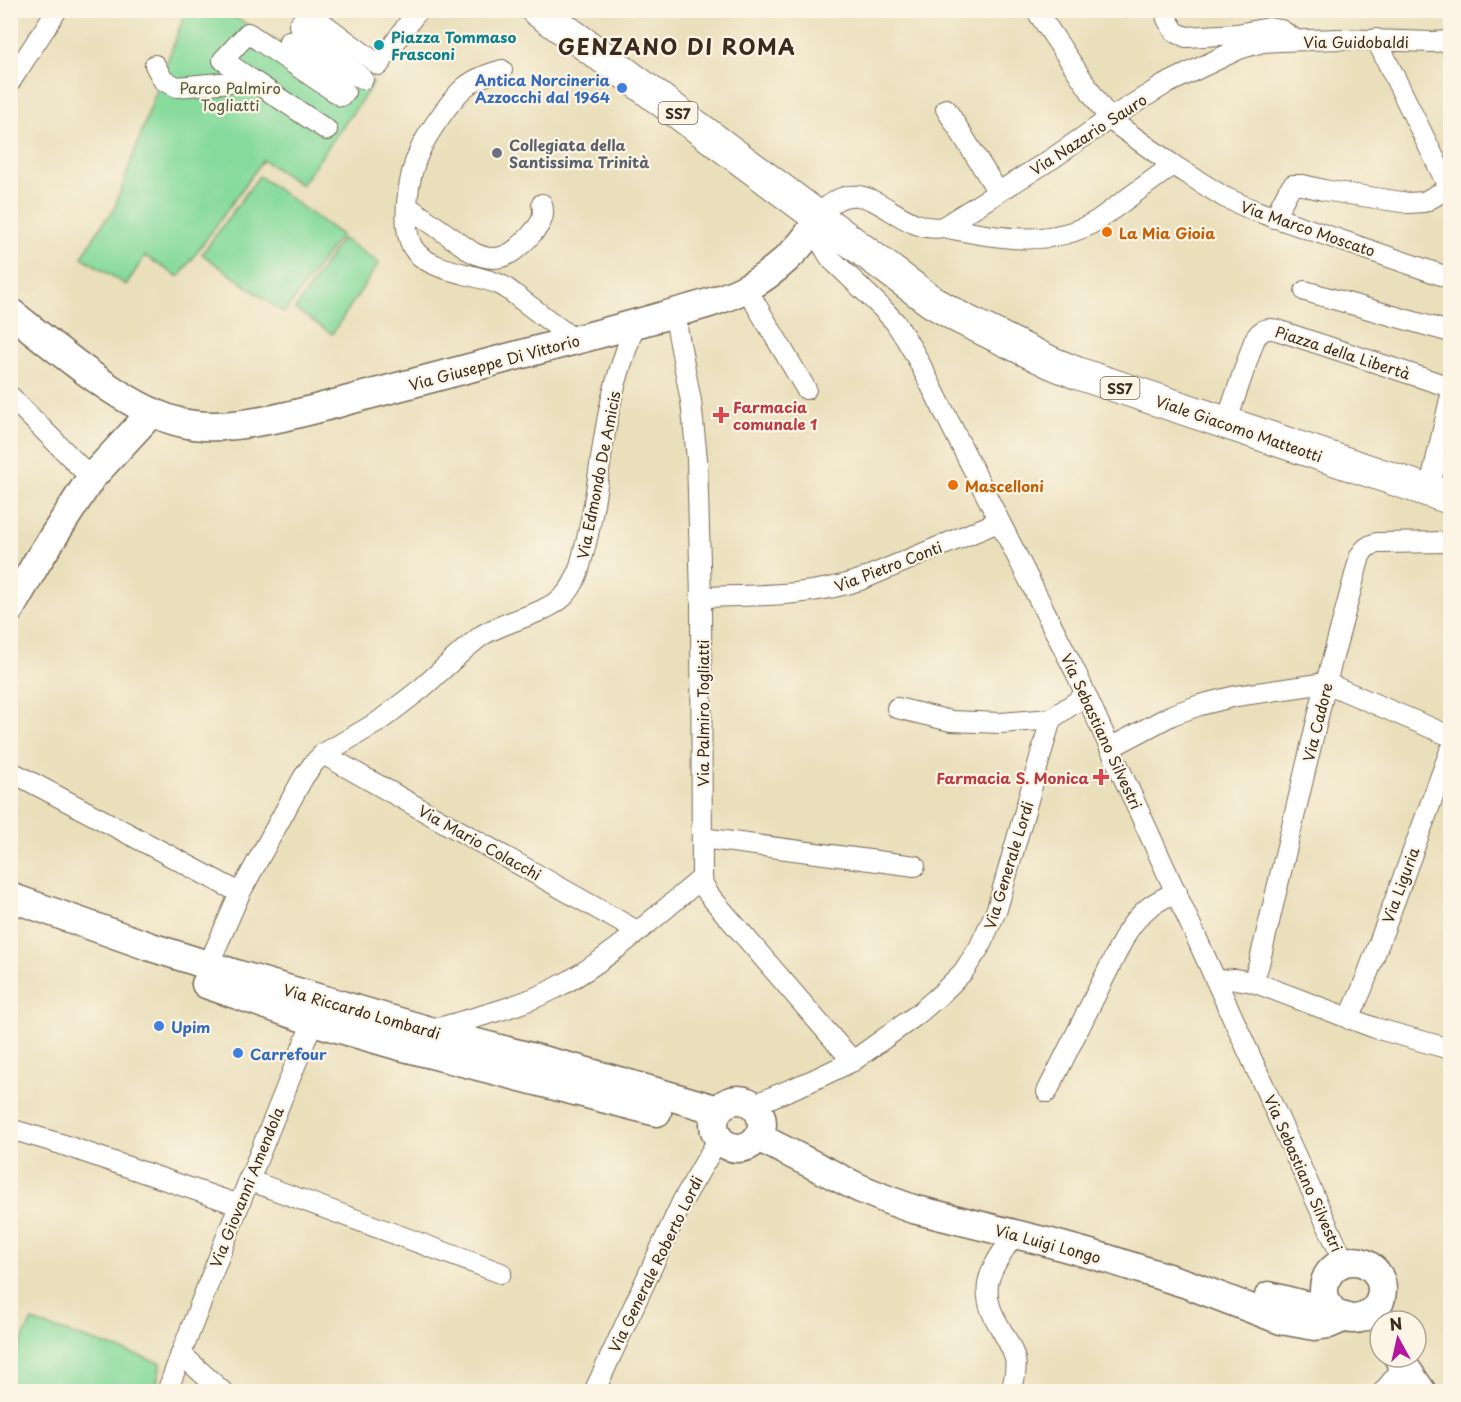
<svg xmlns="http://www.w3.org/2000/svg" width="1461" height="1402" font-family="'Playpen Sans',sans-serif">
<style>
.green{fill:#86da9c;stroke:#60825d;stroke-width:1.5}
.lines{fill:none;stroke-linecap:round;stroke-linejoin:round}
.street-casing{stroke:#786955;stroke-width:22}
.secondary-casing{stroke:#786955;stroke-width:31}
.primary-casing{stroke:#786955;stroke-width:34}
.street{stroke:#fff;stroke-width:20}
.secondary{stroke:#fff;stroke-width:28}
.primary{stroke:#fff;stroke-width:32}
.culture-dot{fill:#0f9aa8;stroke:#fcf5e5;stroke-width:2}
.shop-dot{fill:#3f7fe0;stroke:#fcf5e5;stroke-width:2}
.worship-dot{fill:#6b7280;stroke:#fcf5e5;stroke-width:2}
.food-dot{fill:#e8710a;stroke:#fcf5e5;stroke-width:2}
.health-dot{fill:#e0444e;stroke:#fcf5e5;stroke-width:2}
.labels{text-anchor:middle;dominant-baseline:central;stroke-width:4.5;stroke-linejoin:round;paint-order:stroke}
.shield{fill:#fcf5e5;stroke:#75675a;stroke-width:1.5}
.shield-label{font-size:14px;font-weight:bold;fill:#3b2a1e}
.culture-label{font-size:15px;font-weight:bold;fill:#0d838f;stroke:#fcf5e5;text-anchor:start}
.street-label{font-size:15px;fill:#3b2a1e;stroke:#fcf5e5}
.shop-label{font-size:15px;font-weight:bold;fill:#366cbe;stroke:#fcf5e5;text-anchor:start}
.park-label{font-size:15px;fill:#4e563e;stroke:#fcf5e5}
.worship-label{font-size:15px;font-weight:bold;fill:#5b616d;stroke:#fcf5e5;text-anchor:start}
.food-label{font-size:15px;font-weight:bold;fill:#c56008;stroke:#fcf5e5;text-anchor:start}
.health-label{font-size:15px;font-weight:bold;fill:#be3a42;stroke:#fcf5e5;text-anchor:start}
.district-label{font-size:21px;font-weight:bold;letter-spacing:1.5px;fill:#3b2a1e;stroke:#fcf5e5}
</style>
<rect width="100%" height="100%" fill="#fcf5e5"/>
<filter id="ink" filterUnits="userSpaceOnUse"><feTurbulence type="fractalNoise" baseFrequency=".0167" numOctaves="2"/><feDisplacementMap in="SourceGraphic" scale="12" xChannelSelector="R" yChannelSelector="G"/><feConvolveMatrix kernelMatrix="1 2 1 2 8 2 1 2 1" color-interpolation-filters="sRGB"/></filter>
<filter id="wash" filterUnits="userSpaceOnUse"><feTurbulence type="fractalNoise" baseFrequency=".008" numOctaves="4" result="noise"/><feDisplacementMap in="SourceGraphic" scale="24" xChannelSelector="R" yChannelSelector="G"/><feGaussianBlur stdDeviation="1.35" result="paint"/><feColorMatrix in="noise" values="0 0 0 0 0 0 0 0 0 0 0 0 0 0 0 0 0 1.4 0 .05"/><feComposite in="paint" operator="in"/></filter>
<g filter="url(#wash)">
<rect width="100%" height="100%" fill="#eadfbb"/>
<g class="green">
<path d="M186,11H223L283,44L295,27L374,83L301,185L263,160L179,277L145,256L126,285L82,257L105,220L113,212L161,78Z"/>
<path d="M259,176L341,235L284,313L202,254Z"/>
<path d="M342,238L379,263L332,334L295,309Z"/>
<path d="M32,1321L161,1363L155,1391H11V1361Z"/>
</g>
</g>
<g filter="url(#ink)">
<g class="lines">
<g class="street-casing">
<g id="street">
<path d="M305,10L379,65L418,10"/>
<path d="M1036,10L1109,119L1173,165L1224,197L1253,210L1450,278"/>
<path d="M1165,10L1167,19L1175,32L1186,37L1237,34L1269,28L1281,30L1293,38"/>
<path d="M155,65L163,80L177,87L252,80L327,130"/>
<path d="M502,70C489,74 476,78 465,87C452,98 427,134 420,150C409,173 398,231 416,252C433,272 478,274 501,285C509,289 516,296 523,301C538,312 552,323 567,334L574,341"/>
<path d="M252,80L223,60L248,33L341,96L345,92L289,41L363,79L299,25L308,13"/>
<path d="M10,82L57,10"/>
<path d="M946,109L998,192"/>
<path d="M407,206L472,252C496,265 512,256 529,237C539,226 546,219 542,204"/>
<path d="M818,216C865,161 895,236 943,227L1053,158L1109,119L1164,85L1239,49L1263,42L1280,41L1340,39L1432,42L1450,41"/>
<path d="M1274,218L1288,191L1293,185H1303L1323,190L1408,203L1424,202L1444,191L1446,183L1445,180L1376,39"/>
<path d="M943,227C995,238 1051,249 1098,220L1173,165"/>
<path d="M813,230L831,259L882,308L895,322L906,339L917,358L1076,673L1344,1262"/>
<path d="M746,288L806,389"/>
<path d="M1305,291L1450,332"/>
<path d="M674,312L691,401L697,459L701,597L702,878L703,884L709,895L834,1040L853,1061"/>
<path d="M10,396L91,478"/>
<path d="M1226,423L1254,341C1259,331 1266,327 1277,330L1450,387"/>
<path d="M1429,491L1450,399"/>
<path d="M701,597C754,595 809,597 860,580L998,522"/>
<path d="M897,708L951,721L1001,723L1051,719"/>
<path d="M1110,748L1172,715L1200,705L1236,696L1326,683L1450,736"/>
<path d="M323,754L637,931"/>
<path d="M10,771L240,893"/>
<path d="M702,838L915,866"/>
<path d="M208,966L240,893L303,778L313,764L323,754L378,722L422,688L465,649L481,636C504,621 543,615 563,597C578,583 581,561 586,543C597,499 600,455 609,411C615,381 625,352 635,324"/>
<path d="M1217,981L1235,979L1253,982L1375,1028L1450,1049"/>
<path d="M1253,982L1259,964L1326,683L1360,556C1364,548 1369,545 1377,543L1450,542"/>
<path d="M1349,1019L1362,989L1450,751"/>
<path d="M431,1030C473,1018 517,1008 556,988C608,961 657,915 702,878"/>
<path d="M1047,1092L1127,932C1141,911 1153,902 1177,892"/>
<path d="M753,1105L811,1081L853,1061L918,1014L941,994L963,972L979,948L997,909L1051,719L1086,695"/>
<path d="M10,1129L61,1144L239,1205"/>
<path d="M248,1180L501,1273"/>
<path d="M167,1392L181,1354"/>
<path d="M223,1392L181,1354L239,1205L313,1021"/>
<path d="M594,1392L683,1200L719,1138"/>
<path d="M1011,1392C1014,1381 1017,1370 1015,1359C1008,1332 984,1315 988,1284C991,1266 1005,1249 1014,1234"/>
<path d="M1383,1392L1404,1366"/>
</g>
</g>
<g class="secondary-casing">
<g id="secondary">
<path d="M10,312C58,349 134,418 194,425C240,431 304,412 349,400C403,386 457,371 511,357C561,344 610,331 660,317C687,309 716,303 742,290C769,277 808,245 818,216"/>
<path d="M10,609L37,562L91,478L152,412"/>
<path d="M10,897L151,947L239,975L430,1031L573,1068L718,1110"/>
<path d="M206,984L313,1021L400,1046L657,1112"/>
<circle cx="738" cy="1124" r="24"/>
<path d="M758,1137L859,1188L888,1200L913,1209L1047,1242L1108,1259L1187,1284L1281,1320L1315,1326L1329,1324L1345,1317"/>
<circle cx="1353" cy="1290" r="29"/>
<path d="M1269,1296L1304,1305L1328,1306"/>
<path d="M1398,1357L1422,1392"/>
</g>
</g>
<g class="primary-casing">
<path id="primary" d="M537,10L618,68L931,301L960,318L1052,363L1077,373L1450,498"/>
</g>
<use href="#street" class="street"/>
<use href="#secondary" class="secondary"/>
<use href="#primary" class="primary"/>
</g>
</g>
<circle class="culture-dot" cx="379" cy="45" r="6"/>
<g class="shop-dot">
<circle cx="622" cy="88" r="6"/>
<circle cx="159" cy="1026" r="6"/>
<circle cx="238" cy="1053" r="6"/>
</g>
<circle class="worship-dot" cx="497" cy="153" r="6"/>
<g class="food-dot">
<circle cx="1107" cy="232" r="6"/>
<circle cx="953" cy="485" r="6"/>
</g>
<g class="health-dot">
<path d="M718 406h6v6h6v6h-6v6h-6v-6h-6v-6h6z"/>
<path d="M1098 768h6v6h6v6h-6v6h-6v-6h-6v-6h6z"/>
</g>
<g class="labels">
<g class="shield">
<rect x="658.5" y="102" width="39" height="22" rx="4.5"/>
<rect x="1100.5" y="377" width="39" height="22" rx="4.5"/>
</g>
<g class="shield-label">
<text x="678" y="113">SS7</text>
<text x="1120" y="388">SS7</text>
</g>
<g class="culture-label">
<text x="391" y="36">Piazza Tommaso<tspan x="391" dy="17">Frasconi</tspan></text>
</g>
<g class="street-label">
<text x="1356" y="41">Via Guidobaldi</text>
<text transform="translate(1088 134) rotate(-33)">Via Nazario Sauro</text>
<text transform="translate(1308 228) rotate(19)">Via Marco Moscato</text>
<text transform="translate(1343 352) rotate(18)">Piazza della Libertà</text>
<text transform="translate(494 362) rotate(-15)">Via Giuseppe Di Vittorio</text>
<text transform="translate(1239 428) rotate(19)">Viale Giacomo Matteotti</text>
<text transform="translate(598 475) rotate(-79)">Via Edmondo De Amicis</text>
<text transform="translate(888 566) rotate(-21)">Via Pietro Conti</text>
<text transform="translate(702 713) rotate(-90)">Via Palmiro Togliatti</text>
<text transform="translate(1317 722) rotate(-76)">Via Cadore</text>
<text transform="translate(1102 731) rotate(65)">Via Sebastiano Silvestri</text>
<text transform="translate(480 842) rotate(29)">Via Mario Colacchi</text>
<text transform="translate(1008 865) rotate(-73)">Via Generale Lordi</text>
<text transform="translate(1400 885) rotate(-70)">Via Liguria</text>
<text transform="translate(362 1011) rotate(16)">Via Riccardo Lombardi</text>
<text transform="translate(1304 1173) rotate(66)">Via Sebastiano Silvestri</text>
<text transform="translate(246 1187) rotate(-68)">Via Giovanni Amendola</text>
<text transform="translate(1048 1243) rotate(15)">Via Luigi Longo</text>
<text transform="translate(655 1264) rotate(-64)">Via Generale Roberto Lordi</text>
</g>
<g class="shop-label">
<text x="610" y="79" text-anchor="end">Antica Norcineria<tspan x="610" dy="17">Azzocchi dal 1964</tspan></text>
<text x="171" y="1026">Upim</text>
<text x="250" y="1053">Carrefour</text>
</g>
<g class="park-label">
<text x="230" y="87">Parco Palmiro<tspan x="230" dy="17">Togliatti</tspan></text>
</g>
<g class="worship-label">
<text x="509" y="144">Collegiata della<tspan x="509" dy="17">Santissima Trinità</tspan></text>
</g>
<g class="food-label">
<text x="1119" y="232">La Mia Gioia</text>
<text x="965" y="485">Mascelloni</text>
</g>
<g class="health-label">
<text x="733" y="406">Farmacia<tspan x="733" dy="17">comunale 1</tspan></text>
<text x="1089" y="777" text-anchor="end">Farmacia S. Monica</text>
</g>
<g class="district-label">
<text x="677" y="46">GENZANO DI ROMA</text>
</g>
</g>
<rect width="1461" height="1402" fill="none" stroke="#fcf5e5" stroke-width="36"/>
<g transform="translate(1398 1339) rotate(352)"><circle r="28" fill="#fcf5e5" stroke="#afa495" stroke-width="1.5"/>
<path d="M0-4.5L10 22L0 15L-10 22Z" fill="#b5179e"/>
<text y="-9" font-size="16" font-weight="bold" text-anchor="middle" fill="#3b2a1e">N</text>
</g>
</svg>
